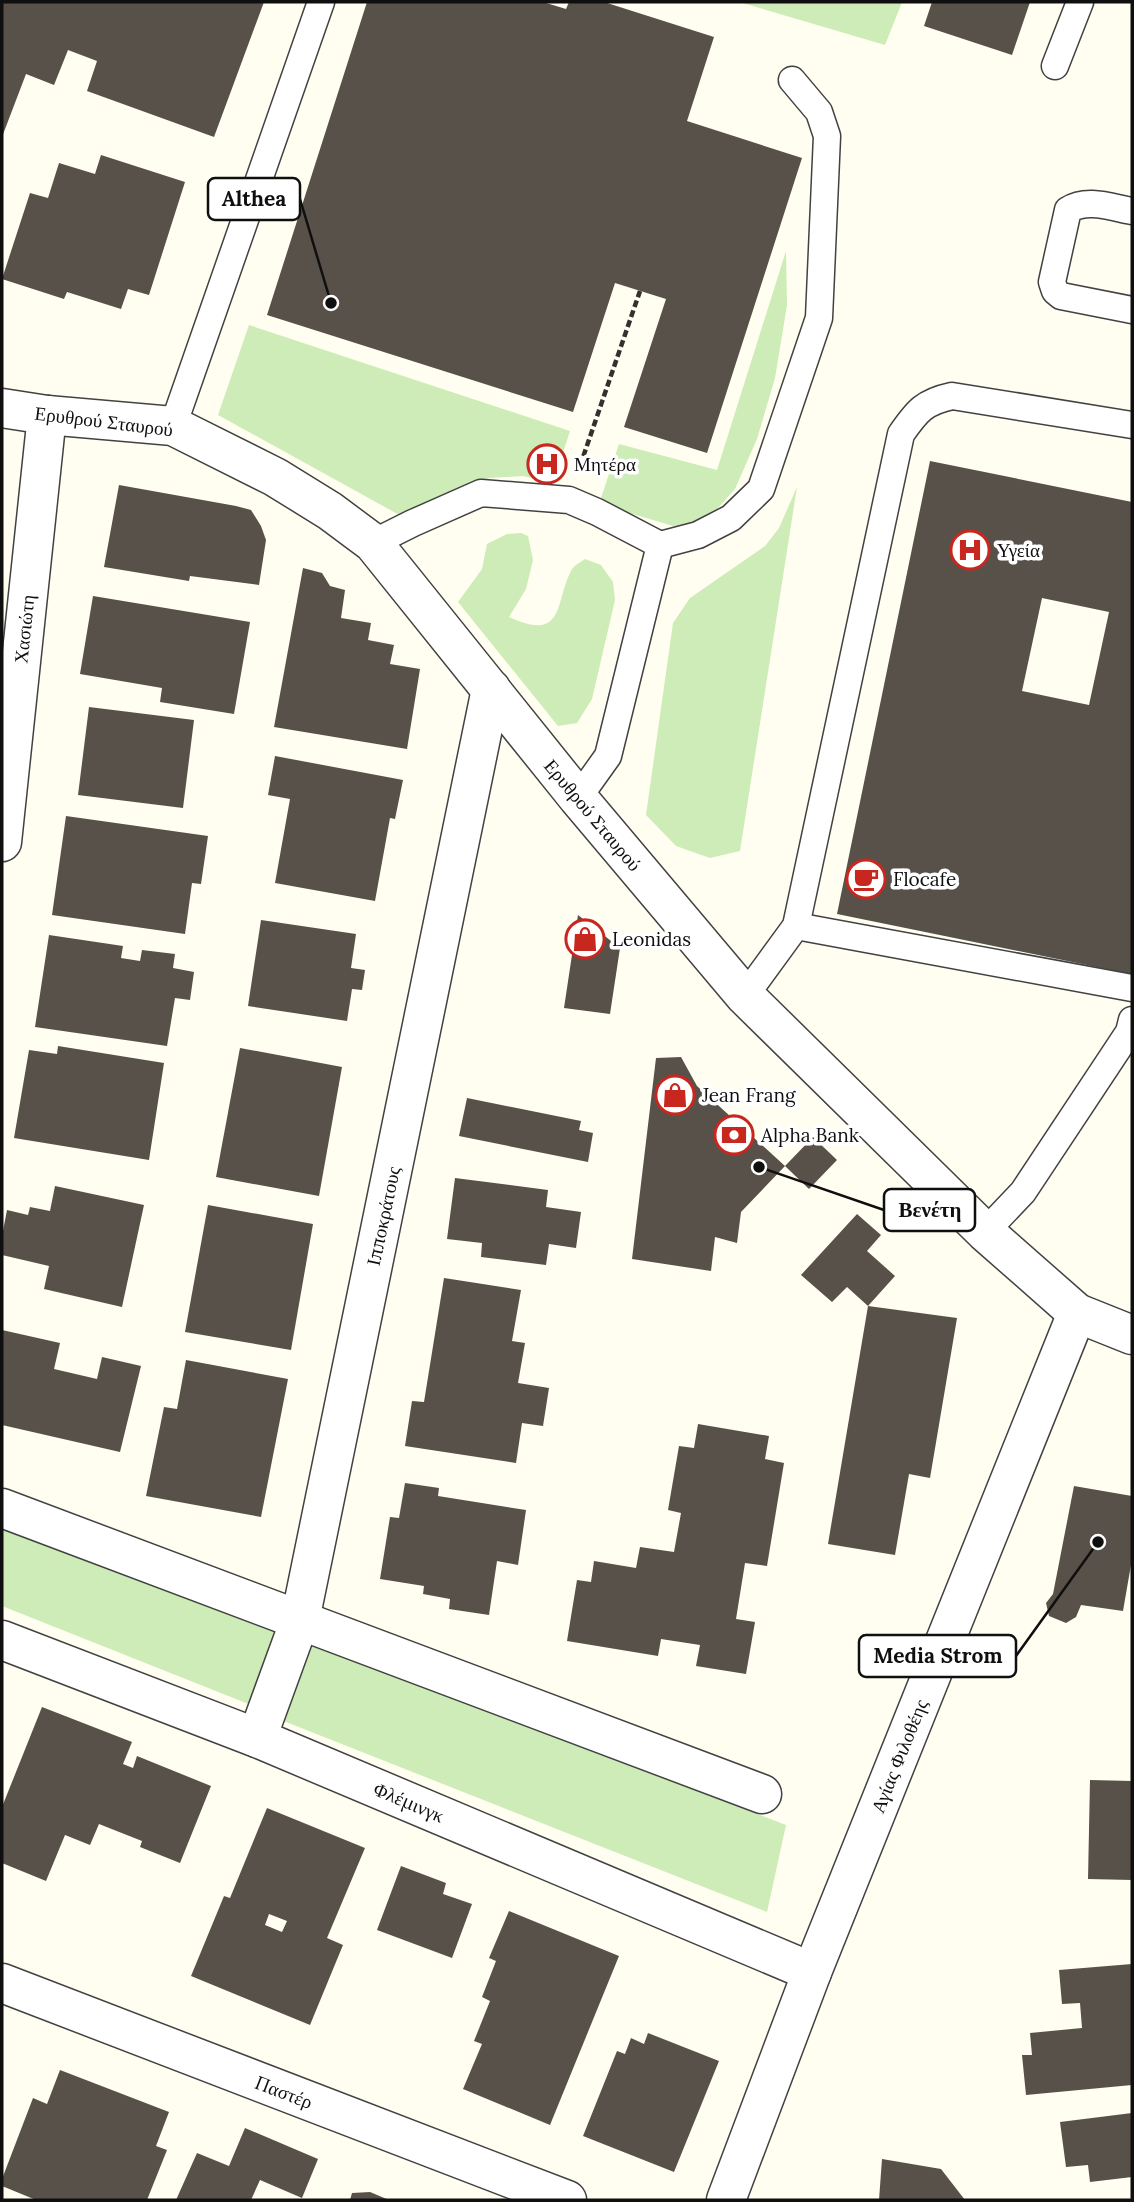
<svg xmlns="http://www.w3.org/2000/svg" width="1134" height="2202" font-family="Lora,serif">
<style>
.green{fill:#cdecb7}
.building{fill:#58514a;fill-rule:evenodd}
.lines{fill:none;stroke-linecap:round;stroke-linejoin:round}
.lane-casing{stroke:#424242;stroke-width:29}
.street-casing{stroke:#424242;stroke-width:41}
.path{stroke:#313131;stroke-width:4.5;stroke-dasharray:7 3.5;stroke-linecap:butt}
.lane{stroke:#fff;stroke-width:26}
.street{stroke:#fff;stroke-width:38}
.labels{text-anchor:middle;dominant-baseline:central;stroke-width:7;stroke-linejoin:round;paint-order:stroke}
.street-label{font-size:19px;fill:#0f0f0f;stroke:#fff}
.poi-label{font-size:19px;fill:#0f0f0f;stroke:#fff;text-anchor:start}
.leader{fill:none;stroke:#0f0f0f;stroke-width:2.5}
.callout-dot{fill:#0f0f0f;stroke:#fff;stroke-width:2.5}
.callout{fill:#fff;stroke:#0f0f0f;stroke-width:2.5}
.callout-label{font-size:21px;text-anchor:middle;font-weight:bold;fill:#0f0f0f}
</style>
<rect width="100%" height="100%" fill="#fffef0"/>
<g class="green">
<path d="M739,2H902L885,45Z"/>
<path d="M786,251L787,305L775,378L757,439L735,489L709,518L680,528L599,504L619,444L717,470Z"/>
<path d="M249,325L570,431L553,483L523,476L489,478L463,486L442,503L403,517L218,415Z"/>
<path d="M797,487L740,851L710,858L676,846L646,815L673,623L690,598L765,546L779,528Z"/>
<path d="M521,533L528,536L533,560L526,589L509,617C566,643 554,602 572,569C575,565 581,562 585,559L601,565L613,582L615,600L592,699L577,723L558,726L458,602L482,569L487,544L507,534Z"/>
<path d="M2,1529L279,1633L251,1705L2,1606Z"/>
<path d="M313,1641L786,1825L767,1912L281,1720Z"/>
</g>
<g class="building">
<path d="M2,2H264L214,137L87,91L97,61L68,50L54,85L26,74L2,137Z"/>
<path d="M367,2H543L566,9L569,2H604L714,37L687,121L802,158L707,453L624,427L666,299L615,283L573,412L267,315Z"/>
<path d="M932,2H1030L1012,55L924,26Z"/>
<path d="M101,155L185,182L149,295L128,289L121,309L67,292L64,299L2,279L30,193L48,198L59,163L95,174Z"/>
<path d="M930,461L1132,502L1131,974L837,914ZM1042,598L1109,612L1089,705L1022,691Z"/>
<path d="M119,485L236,506L251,510L261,526L266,540L259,585L190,576L189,581L104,567Z"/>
<path d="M303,568L322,573L330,586L345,590L341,618L371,623L368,640L394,645L390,664L420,669L407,749L274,727Z"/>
<path d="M93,596L250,622L234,714L160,702L162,688L80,674Z"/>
<path d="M89,707L194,720L183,808L78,795Z"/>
<path d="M275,756L403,780L395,819L390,818L375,901L275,883L290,799L268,795Z"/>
<path d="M66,816L208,836L201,884L192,883L185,934L52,915Z"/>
<path d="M578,915L620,948L610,1014L564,1008Z"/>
<path d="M261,920L356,934L351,968L365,970L362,990L352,989L347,1021L248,1006Z"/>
<path d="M49,935L123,946L121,958L140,961L142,950L175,954L173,968L194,972L190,1000L175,998L167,1046L35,1027Z"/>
<path d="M58,1046L164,1063L149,1160L14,1138L29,1050L57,1054Z"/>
<path d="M240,1048L342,1067L319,1196L216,1177Z"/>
<path d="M681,1057L697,1086L785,1166L741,1212L737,1243L715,1237L711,1271L632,1259L656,1058Z"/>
<path d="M467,1098L581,1121L579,1130L593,1133L588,1162L459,1136Z"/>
<path d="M813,1137L837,1160L809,1189L785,1166Z"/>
<path d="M455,1178L548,1190L546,1207L581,1212L576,1248L549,1244L546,1265L481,1257L482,1243L447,1239Z"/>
<path d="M55,1186L144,1205L122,1307L44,1289L49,1266L2,1255V1236L7,1210L28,1215L30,1207L50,1211Z"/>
<path d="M208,1205L313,1224L291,1350L185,1332Z"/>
<path d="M857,1214L881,1235L867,1251L895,1276L868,1306L847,1287L832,1302L801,1275Z"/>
<path d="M444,1278L521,1290L512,1341L525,1343L518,1383L549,1388L543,1426L522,1423L516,1463L405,1446L412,1401L424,1402Z"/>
<path d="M868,1306L957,1318L930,1478L909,1474L895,1555L828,1544Z"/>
<path d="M2,1330L60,1343L54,1369L97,1379L102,1357L141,1366L120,1452L2,1425Z"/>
<path d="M186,1360L288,1379L261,1517L146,1496L164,1407L177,1409Z"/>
<path d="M698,1424L769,1436L765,1459L784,1463L767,1566L745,1563L736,1619L755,1622L746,1674L696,1666L700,1645L661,1639L658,1656L567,1641L577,1580L591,1582L594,1561L636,1568L640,1547L674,1552L681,1513L668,1510L679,1446L694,1448Z"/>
<path d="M405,1483L439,1488L438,1496L526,1510L518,1565L497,1561L489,1615L449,1609L450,1599L423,1594L424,1586L380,1579L390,1517L399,1518Z"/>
<path d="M1074,1486L1132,1496V1559L1123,1611L1081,1605L1076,1617L1066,1623L1049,1616L1046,1603L1053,1594Z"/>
<path d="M42,1707L132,1742L123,1764L133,1768L137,1756L211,1786L180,1863L140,1847L142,1841L99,1824L90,1845L65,1835L46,1881L2,1863V1807Z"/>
<path d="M1090,1780L1132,1781V1880L1088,1879Z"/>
<path d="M267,1808L365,1848L327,1938L343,1945L310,2025L191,1976L224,1896L230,1898ZM269,1914L287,1921L282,1932L265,1925Z"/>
<path d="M401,1866L446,1883L443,1894L472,1904L452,1958L377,1930Z"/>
<path d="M509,1911L619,1956L550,2125L463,2089L482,2044L474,2041L490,2001L482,1997L496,1961L489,1958Z"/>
<path d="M1132,1964V2085L1026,2095L1022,2055H1032L1030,2033L1082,2028L1080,2003L1062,2004L1059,1970Z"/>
<path d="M648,2033L719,2061L674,2172L583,2136L617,2051L625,2054L631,2038L644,2044Z"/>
<path d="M60,2070L169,2112L156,2146L167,2150L147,2200H36L2,2186V2179L33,2098L47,2104Z"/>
<path d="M1132,2113V2177L1090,2182L1088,2165L1066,2167L1060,2122Z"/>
<path d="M245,2128L318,2159L302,2198L260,2180L251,2200H176L197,2153L229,2166Z"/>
<path d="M882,2159L941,2169L965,2200H879Z"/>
<path d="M370,2192L389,2200H350L352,2193Z"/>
</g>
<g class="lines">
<g class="lane-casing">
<g id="lane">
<path d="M1055,66L1080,2"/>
<path d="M1132,211C1110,207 1087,198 1068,210L1052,282L1055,291L1061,296L1132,310"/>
<path d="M173,426L321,2"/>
<path d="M373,543L413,523L481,493L569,500L597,512L660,545L608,756L578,798"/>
<path d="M660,545L698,535L731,518L761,489L819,318L827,136L819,112L792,80"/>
<path d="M796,926L1132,988"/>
<path d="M745,996L796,926L901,434C917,411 924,402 952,396L1132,425"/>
<path d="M985,1232L1023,1192L1129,1032L1132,1020"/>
</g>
</g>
<g class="street-casing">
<g id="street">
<path d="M2,408L47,415L173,426L275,477L330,511L373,543L578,798L745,996L985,1232L1077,1313L1132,1335"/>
<path d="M2,842L47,415"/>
<path d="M2,1508L762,1794"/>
<path d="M2,1640L257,1738L812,1972"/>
<path d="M257,1738L300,1620L491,689"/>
<path d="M2,1983L567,2200"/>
<path d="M726,2200L812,1972L1077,1313"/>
</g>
</g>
<path class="path" d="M580,466L640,291"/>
<use href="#lane" class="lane"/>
<use href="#street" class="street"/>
</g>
<defs>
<g id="hospital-ring" transform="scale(2.0125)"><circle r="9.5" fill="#fff" stroke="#c7271e" stroke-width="1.5"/><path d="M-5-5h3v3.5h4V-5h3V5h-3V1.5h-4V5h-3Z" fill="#c7271e"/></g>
<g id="cafe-ring" transform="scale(2.0125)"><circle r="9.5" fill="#fff" stroke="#c7271e" stroke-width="1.5"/><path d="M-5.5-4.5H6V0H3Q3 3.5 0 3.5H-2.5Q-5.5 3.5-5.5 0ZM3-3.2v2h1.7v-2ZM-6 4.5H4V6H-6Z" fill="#c7271e"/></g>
<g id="shop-ring" transform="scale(2.0125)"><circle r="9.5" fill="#fff" stroke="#c7271e" stroke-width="1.5"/><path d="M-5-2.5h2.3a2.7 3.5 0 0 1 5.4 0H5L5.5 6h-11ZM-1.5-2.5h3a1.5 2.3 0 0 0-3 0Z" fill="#c7271e"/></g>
<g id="bank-ring" transform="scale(2.0125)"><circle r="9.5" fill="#fff" stroke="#c7271e" stroke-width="1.5"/><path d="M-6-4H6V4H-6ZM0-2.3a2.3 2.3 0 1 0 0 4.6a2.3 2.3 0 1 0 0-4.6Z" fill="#c7271e"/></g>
</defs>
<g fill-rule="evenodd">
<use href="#hospital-ring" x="547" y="464"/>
<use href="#hospital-ring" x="970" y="550"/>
<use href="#cafe-ring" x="866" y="879"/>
<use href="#shop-ring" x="585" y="939"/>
<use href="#shop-ring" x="675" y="1095"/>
<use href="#bank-ring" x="734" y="1135"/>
</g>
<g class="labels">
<g class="street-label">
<text transform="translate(104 421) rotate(7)">Ερυθρού Σταυρού</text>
<text transform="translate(24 629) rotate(-84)">Χασιώτη</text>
<text transform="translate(593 815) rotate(50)">Ερυθρού Σταυρού</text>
<text transform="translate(383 1216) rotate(-78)">Ιπποκράτους</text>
<text transform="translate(899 1756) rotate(-68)">Αγίας Φιλοθέης</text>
<text transform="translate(409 1802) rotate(23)">Φλέμινγκ</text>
<text transform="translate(284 2092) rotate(21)">Παστέρ</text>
</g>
<g class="poi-label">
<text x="574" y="464">Μητέρα</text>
<text x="997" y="550">Υγεία</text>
<text x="893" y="879">Flocafe</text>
<text x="612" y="939">Leonidas</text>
<text x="702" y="1095">Jean Frang</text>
<text x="761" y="1135">Alpha Bank</text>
</g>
</g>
<path class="leader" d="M331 303L300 199M759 1167L884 1210M1098 1542L1016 1656"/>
<g class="callout-dot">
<circle cx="331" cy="303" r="7"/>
<circle cx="759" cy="1167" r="7"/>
<circle cx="1098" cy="1542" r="7"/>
</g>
<g class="callout">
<rect x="208" y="178" width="92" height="42" rx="7"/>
<rect x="884" y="1189" width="91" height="42" rx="7"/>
<rect x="859" y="1635" width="157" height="42" rx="7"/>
</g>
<g class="callout-label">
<text x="254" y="206">Althea</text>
<text x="930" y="1217">Βενέτη</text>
<text x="938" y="1663">Media Strom</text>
</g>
<rect width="1134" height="2202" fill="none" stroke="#0f0f0f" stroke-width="7"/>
</svg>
